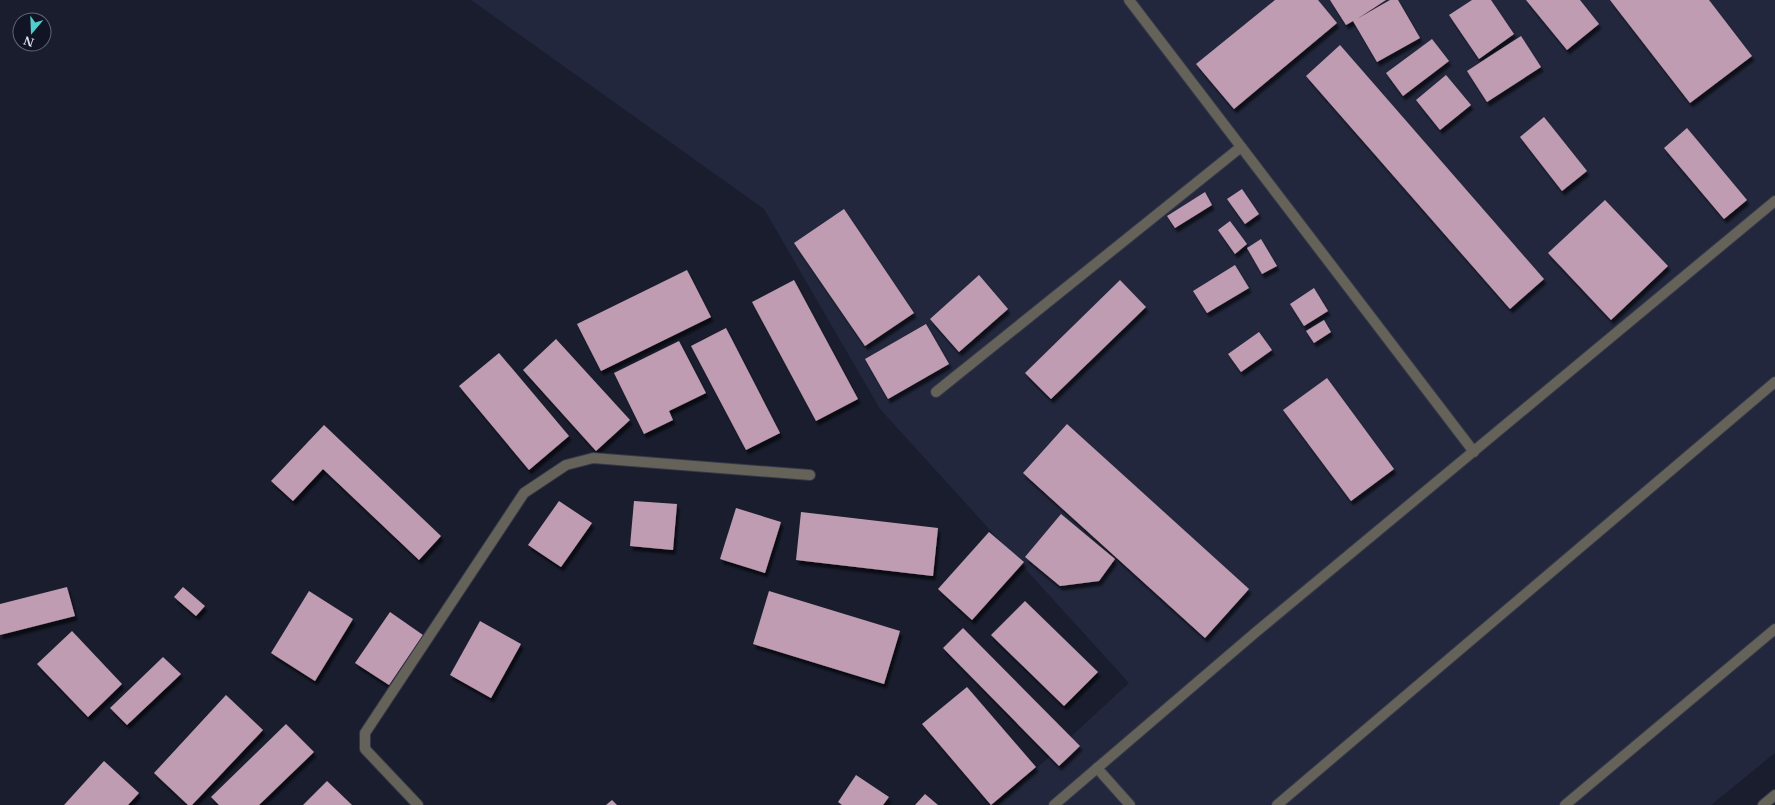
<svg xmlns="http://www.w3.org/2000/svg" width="1775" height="805" font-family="'Libre Baskerville',serif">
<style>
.built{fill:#22273d}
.building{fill:#c09cb2;filter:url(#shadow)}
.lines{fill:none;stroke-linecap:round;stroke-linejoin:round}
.lane-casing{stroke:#343848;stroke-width:12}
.street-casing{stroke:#343848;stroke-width:12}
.lane{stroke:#656259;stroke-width:10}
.street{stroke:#656259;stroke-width:10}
</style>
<defs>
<filter id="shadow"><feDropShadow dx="2.5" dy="4.5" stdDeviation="1" flood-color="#0009"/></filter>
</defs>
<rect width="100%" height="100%" fill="#191d2e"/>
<path class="built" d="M471,0H1775V753L1711,805H997L1129,683L880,409L764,209Z"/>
<g class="building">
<path d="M1275,0H1318L1337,23L1234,109L1196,64Z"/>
<path d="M1330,0H1386L1357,19L1390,0H1398L1420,38L1377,62L1353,21L1346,25Z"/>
<path d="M1472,0H1491L1514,34L1479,59L1449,15Z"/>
<path d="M1526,0H1580L1599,24L1567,50Z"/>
<path d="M1610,0H1709L1752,56L1690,103Z"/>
<path d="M1521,36L1541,67L1487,102L1467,71Z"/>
<path d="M1432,39L1449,61L1403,96L1386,73Z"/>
<path d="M1340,45L1544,279L1510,309L1306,76Z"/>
<path d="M1446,75L1471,105L1440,130L1416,100Z"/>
<path d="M1544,117L1587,171L1562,191L1520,137Z"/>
<path d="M1687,128L1747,200L1724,219L1664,148Z"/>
<path d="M1242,189L1259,214L1245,224L1227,199Z"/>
<path d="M1205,192L1212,205L1175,228L1167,216Z"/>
<path d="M1605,200L1668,266L1611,320L1548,253Z"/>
<path d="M844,209L914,313L865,346L794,243Z"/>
<path d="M1230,221L1247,244L1235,254L1218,230Z"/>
<path d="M1261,239L1277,266L1262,274L1247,248Z"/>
<path d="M1235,265L1249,288L1207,313L1193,291Z"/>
<path d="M687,270L711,317L601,371L577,324Z"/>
<path d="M979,275L1008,309L959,352L930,319Z"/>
<path d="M794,280L858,399L816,421L752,302Z"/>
<path d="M1120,280L1146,307L1051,399L1025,373Z"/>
<path d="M1314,288L1328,311L1304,326L1290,304Z"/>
<path d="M1324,320L1331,332L1314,343L1306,331Z"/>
<path d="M926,324L949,364L888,399L865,359Z"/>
<path d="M726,328L780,433L746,450L691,346Z"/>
<path d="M1259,332L1272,350L1241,372L1228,354Z"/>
<path d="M556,339L630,420L596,451L523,370Z"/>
<path d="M679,341L706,393L669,411L673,420L644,434L614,373Z"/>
<path d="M499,353L569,436L529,470L459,386Z"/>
<path d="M1327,378L1394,469L1351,501L1283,410Z"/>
<path d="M1067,424L1249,589L1205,638L1023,473Z"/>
<path d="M324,425L441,536L419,560L323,469L293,501L271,481Z"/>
<path d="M559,501L592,523L561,567L528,545Z"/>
<path d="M634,501L677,504L673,550L630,546Z"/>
<path d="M736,508L781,522L765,573L720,559Z"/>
<path d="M801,512L938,528L933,576L796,560Z"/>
<path d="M1061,514L1115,559L1099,581L1060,586L1025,557Z"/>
<path d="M989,532L1024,562L972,620L938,589Z"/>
<path d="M67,587L75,616L0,635V604Z"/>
<path d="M183,587L205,606L196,616L174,597Z"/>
<path d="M309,591L353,619L315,681L271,653Z"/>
<path d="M769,591L900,631L884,684L753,644Z"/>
<path d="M1025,601L1098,672L1064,706L991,635Z"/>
<path d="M390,612L423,635L389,685L355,663Z"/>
<path d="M480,621L521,644L491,698L450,675Z"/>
<path d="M963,628L1080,746L1059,766L943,648Z"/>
<path d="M72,631L122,684L88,717L37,664Z"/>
<path d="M163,657L181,674L127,725L110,708Z"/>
<path d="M967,687L1036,767L991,805L922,724Z"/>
<path d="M226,695L263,730L192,805H188L154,773Z"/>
<path d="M286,724L314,752L259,805H219L211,797Z"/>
<path d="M104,761L139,793L128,805H64Z"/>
<path d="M856,775L889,797L883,805H842L838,802Z"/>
<path d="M327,781L352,805H303Z"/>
<path d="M925,794L938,805H915Z"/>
<path d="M612,800L617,805H606Z"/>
</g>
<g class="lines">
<g class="lane-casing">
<g id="lane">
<path d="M1129,0L1474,452"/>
<path d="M936,392L1241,147"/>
<path d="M1097,768L1130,805"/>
<path d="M1277,805L1775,382"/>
<path d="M1565,805L1775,629"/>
</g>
</g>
<g class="street-casing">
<g id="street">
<path d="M418,805L365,749V733L524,493L566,465L593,458L810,475"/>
<path d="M1054,805L1256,632L1775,201"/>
<path d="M1763,805L1775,795"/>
</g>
</g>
<use href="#lane" class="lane"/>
<use href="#street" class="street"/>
</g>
<g transform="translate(32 32) rotate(199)"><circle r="19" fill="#101424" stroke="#626574"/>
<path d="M0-3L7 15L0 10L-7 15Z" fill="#52cdce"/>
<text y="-6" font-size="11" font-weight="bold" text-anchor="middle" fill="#dcdfeb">N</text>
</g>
</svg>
